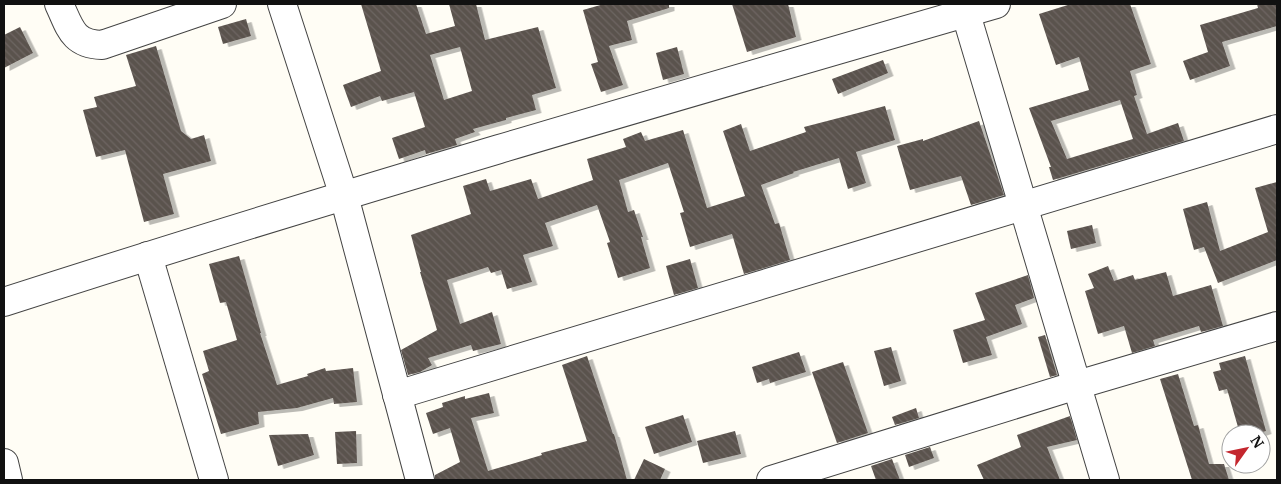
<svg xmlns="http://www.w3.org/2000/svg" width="1281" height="484" font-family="Merriweather,serif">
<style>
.building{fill:url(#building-back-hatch);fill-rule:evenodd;filter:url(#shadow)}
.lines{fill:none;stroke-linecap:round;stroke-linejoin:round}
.minor-casing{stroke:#444;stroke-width:30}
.minor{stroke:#fff;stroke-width:28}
</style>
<defs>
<pattern id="building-back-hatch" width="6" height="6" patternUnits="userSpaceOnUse" patternTransform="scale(1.25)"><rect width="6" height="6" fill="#5a524d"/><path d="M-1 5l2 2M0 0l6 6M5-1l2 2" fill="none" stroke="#6d6662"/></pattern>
<filter id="shadow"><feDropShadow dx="5.5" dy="3" stdDeviation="0" flood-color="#0004"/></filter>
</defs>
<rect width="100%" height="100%" fill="#fffdf5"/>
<g class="building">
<path d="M361,4H416L426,34L455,26L449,4H476L485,40L538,27L556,88L532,95L536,110L506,118V120L473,129L475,132L455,139L457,145L426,154L425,150L399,159L392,138L425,127L414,92L382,101L380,96L351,107L343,85L381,71ZM460,47L472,91L444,100L430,55Z"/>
<path d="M604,4H669V8L627,21L632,40L609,46L623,85L601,92L591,64L598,62L583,10Z"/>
<path d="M732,4H788L796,37L747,52Z"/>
<path d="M1071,4H1130L1151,64L1130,71L1137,95L1134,96L1147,134L1178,123L1184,141L1053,180L1049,167H1051L1029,108L1089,90L1079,57L1056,65L1039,14ZM1120,100L1133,139L1067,159L1051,121Z"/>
<path d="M1257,4H1277V26L1222,42L1230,66L1190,80L1183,61L1208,52L1200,25L1258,8Z"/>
<path d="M246,19L251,36L223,44L218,27Z"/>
<path d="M20,27L33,53L4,68V35Z"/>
<path d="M156,46L181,131L191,139L204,135L211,161L163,174L174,214L144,222L125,150L96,157L83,110L97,107L94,97L136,86L126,55Z"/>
<path d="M677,47L684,74L663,80L656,53Z"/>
<path d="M883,60L888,73L838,94L832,79Z"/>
<path d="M885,106L895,140L856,152L866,183L848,189L839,158L793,172L794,173L761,185L775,224L779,223L790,260L744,274L732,234L690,247L680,213L684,212L668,163L619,180L628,212L634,210L643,237H641L650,268L618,278L607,243L610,242L597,205L545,223L553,246L523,255L532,282L507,289L501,270L491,273L488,267L447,280L460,324L492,312L501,344L473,351L471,345L428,358L432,365L420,372L408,375L401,350L437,330L420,272H421L411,235L471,214L463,186L486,179L490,191L531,179L538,199L593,180L587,159L626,147L623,139L641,132L645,141L683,130L707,208L745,196L723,131L741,124L750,151L806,132L804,127Z"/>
<path d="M979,121L1004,195L971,205L961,176L910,190L897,146L923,139V141Z"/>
<path d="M1277,182V260L1218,283L1204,247L1194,250L1183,209L1207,202L1220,251L1268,232L1255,188Z"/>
<path d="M1092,225L1096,243L1071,249L1067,231Z"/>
<path d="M239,256L261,333H260L277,385L308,376L307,374L325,368L326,371L353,368L357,402L334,404L333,398L297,408L258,412L259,424L221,434L202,374L209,371L203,351L237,340L226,302L220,303L209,264Z"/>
<path d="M690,259L698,288L674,295L666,266Z"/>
<path d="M1108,266L1114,281L1133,275L1135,280L1166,272L1173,296L1211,285L1223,326L1201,332L1199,326L1153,340L1155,346L1132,353L1124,326L1098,334L1085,291L1094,288L1088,274Z"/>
<path d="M1028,275L1034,298L1015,305L1022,324L986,337L992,355L963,363L953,330L985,320L975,293Z"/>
<path d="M1045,335L1057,375L1050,377L1038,337Z"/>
<path d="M891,347L901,381L884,386L874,351Z"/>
<path d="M799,352L806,372L770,383L769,379L757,383L752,367Z"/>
<path d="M587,356L613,434H614L627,480H435V475L460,462L450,428L433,434L426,413L443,407L442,403L465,396V399L489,393L494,413L471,418L488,471L542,455L541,453L587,441L562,365Z"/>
<path d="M1245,356L1266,431L1257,434H1240L1227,389L1219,391L1213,372L1221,370L1219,363Z"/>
<path d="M843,362L868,433L837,443L812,372Z"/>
<path d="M1178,374L1194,426L1198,425L1209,464H1224L1229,480H1192L1160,379Z"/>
<path d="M916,408L919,418L895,425L892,417Z"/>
<path d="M683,415L692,442L654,454L645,427Z"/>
<path d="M1070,416L1077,440L1047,447L1060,480H984L977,465L1021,447L1017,435Z"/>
<path d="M356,431L357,463L337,464L335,432Z"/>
<path d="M735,431L741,454L703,463L697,441Z"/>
<path d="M308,434L314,455L278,466L269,435Z"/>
<path d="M930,447L934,458L909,467L905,455Z"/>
<path d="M644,459L665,469L660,480H634Z"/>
<path d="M892,459L900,480H876L871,466Z"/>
</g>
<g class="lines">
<g class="minor-casing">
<g id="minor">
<path d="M59,4C70,27 72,44 102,45L222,4"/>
<path d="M282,4L344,196L420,480"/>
<path d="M963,4L1105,480"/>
<path d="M148,256L214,480"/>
<path d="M4,302C332,196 664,100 996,4"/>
<path d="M397,395L1277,129"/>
<path d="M4,463L8,480"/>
<path d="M771,480L1077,385L1277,326"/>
</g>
</g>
<use href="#minor" class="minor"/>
</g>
<rect width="1281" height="484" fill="none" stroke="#111111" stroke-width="10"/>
<g transform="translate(1246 449) rotate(57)"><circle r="24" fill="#ffffff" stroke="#a0a0a0"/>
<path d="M0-4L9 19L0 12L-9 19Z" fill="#c4262e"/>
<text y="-8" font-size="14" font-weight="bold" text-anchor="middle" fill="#111111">N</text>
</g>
</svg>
